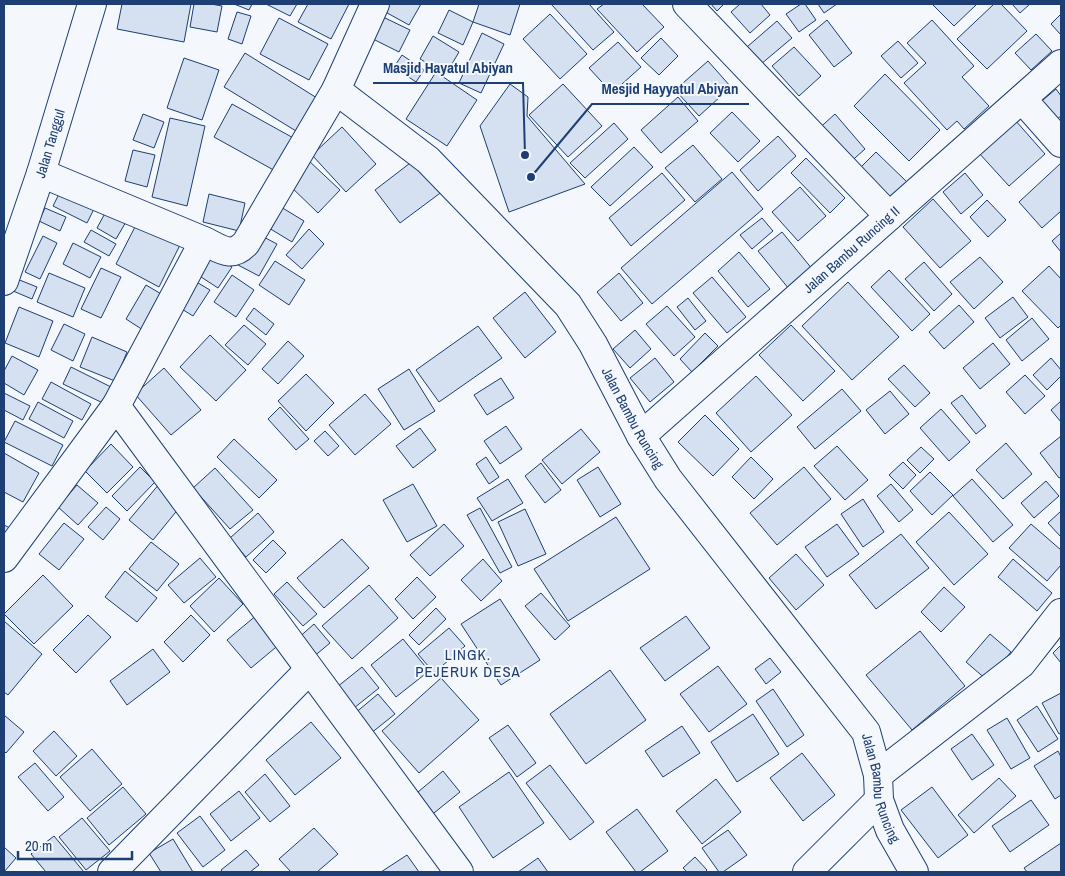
<svg xmlns="http://www.w3.org/2000/svg" width="1065" height="876" font-family="'Archivo Narrow',sans-serif">
<style>
.building{fill:#d5e0f0;stroke:#1d3f73}
.lines{fill:none;stroke-linecap:round;stroke-linejoin:round}
.minor-casing{stroke:#1d3f73;stroke-width:30}
.minor{stroke:#f4f7fb;stroke-width:28}
.labels{text-anchor:middle;dominant-baseline:central;stroke-width:4;stroke-linejoin:round;paint-order:stroke}
.street-label{font-size:14px;fill:#1d3f73;stroke:#f4f7fb}
.neighbourhood-label{font-size:15px;letter-spacing:1px;fill:#1d3f73;stroke:#f4f7fb}
.leader{fill:none;stroke:#1d3f73;stroke-width:2}
.callout-dot{fill:#1d3f73;stroke:#f4f7fb;stroke-width:2}
.callout-label{font-size:15px;text-anchor:middle;font-weight:bold;fill:#1d3f73;stroke:#f4f7fb;stroke-width:4;stroke-linejoin:round;paint-order:stroke}
</style>
<rect width="100%" height="100%" fill="#f4f7fb"/>
<g class="building">
<path d="M122,4H191L184,42L117,29Z"/>
<path d="M194,4H211L222,6L217,32L190,27Z"/>
<path d="M234,4H252L249,10Z"/>
<path d="M266,4H297L290,16Z"/>
<path d="M308,4H349L331,39L298,22Z"/>
<path d="M383,4H421L409,25L380,9Z"/>
<path d="M479,4H520L510,35L473,22Z"/>
<path d="M551,4H589L614,32L593,50Z"/>
<path d="M604,4H642L664,27L637,52L597,9Z"/>
<path d="M711,4H724L717,11Z"/>
<path d="M740,4H761L770,15L750,33L731,12Z"/>
<path d="M801,4H805L816,20L799,32L786,14Z"/>
<path d="M818,4H837L824,13Z"/>
<path d="M932,4H977L954,26Z"/>
<path d="M994,4H1001L1027,31L987,69L957,39Z"/>
<path d="M1012,4H1030L1020,13Z"/>
<path d="M449,10L473,22L463,45L438,33Z"/>
<path d="M237,12L251,16L242,44L228,39Z"/>
<path d="M550,14L587,54L560,79L523,39Z"/>
<path d="M1061,14V35L1051,24Z"/>
<path d="M383,17L410,30L399,52L373,39Z"/>
<path d="M279,18L328,44L309,80L260,54Z"/>
<path d="M827,20L852,53L834,67L809,35Z"/>
<path d="M932,20L974,66L962,77L989,106L964,129L957,121L947,130L904,83L926,63L907,43Z"/>
<path d="M777,21L792,38L754,70L740,53Z"/>
<path d="M482,33L504,44L481,93L459,83Z"/>
<path d="M1036,34L1052,51L1031,70L1015,53Z"/>
<path d="M433,36L459,52L446,74L420,59Z"/>
<path d="M661,38L678,56L659,75L641,58Z"/>
<path d="M898,41L918,63L901,78L881,56Z"/>
<path d="M618,42L641,67L612,93L589,68Z"/>
<path d="M794,47L821,76L799,96L772,66Z"/>
<path d="M245,53L317,98L296,131L224,87Z"/>
<path d="M402,55L424,70L416,82L394,67Z"/>
<path d="M184,58L219,70L202,120L167,108Z"/>
<path d="M708,61L731,87L699,116L675,90Z"/>
<path d="M436,72L477,100L447,146L406,119Z"/>
<path d="M885,74L940,130L909,161L854,106Z"/>
<path d="M510,84L528,97L527,116L585,184L509,212L480,126Z"/>
<path d="M563,84L602,126L568,157L529,115Z"/>
<path d="M1056,89L1061,96V116L1052,123L1037,105Z"/>
<path d="M678,97L698,121L661,153L641,130Z"/>
<path d="M232,104L297,140L279,173L214,137Z"/>
<path d="M732,112L760,141L738,162L710,133Z"/>
<path d="M143,114L164,122L154,148L133,140Z"/>
<path d="M835,114L865,149L846,166L815,132Z"/>
<path d="M170,118L205,126L187,206L152,197Z"/>
<path d="M1015,120L1045,154L1009,186L978,152Z"/>
<path d="M614,123L628,139L585,178L570,163Z"/>
<path d="M342,127L376,164L346,192L312,155Z"/>
<path d="M778,136L796,156L758,191L740,170Z"/>
<path d="M693,145L722,179L695,202L665,168Z"/>
<path d="M634,147L653,167L610,206L591,187Z"/>
<path d="M133,150L155,155L147,187L125,181Z"/>
<path d="M876,152L907,182L887,203L855,173Z"/>
<path d="M418,157L443,191L400,223L375,190Z"/>
<path d="M806,158L845,198L830,213L791,173Z"/>
<path d="M308,160L340,190L318,213L287,183Z"/>
<path d="M1061,163V211L1042,228L1019,202Z"/>
<path d="M732,172L763,209L652,304L621,268Z"/>
<path d="M662,173L685,200L631,246L609,218Z"/>
<path d="M965,173L983,195L961,214L943,192Z"/>
<path d="M800,187L826,216L798,241L772,212Z"/>
<path d="M62,188L96,205L87,223L53,206Z"/>
<path d="M209,194L245,203L239,231L203,222Z"/>
<path d="M933,199L971,241L940,268L903,227Z"/>
<path d="M987,200L1006,220L988,237L970,217Z"/>
<path d="M110,204L130,215L116,239L97,228Z"/>
<path d="M276,204L304,221L292,242L264,225Z"/>
<path d="M45,208L66,217L60,231L39,221Z"/>
<path d="M762,218L773,231L752,249L740,235Z"/>
<path d="M137,223L180,245L159,287L116,264Z"/>
<path d="M309,229L324,244L302,269L286,255Z"/>
<path d="M91,230L116,244L109,256L84,242Z"/>
<path d="M782,232L813,270L789,289L758,251Z"/>
<path d="M256,233L277,244L259,276L238,265Z"/>
<path d="M1061,233V252L1052,241Z"/>
<path d="M43,236L57,243L40,279L25,272Z"/>
<path d="M73,243L101,257L90,278L63,264Z"/>
<path d="M739,252L770,289L748,307L718,271Z"/>
<path d="M212,253L232,267L218,288L198,275Z"/>
<path d="M980,257L1003,282L974,309L950,282Z"/>
<path d="M275,261L305,280L289,305L259,285Z"/>
<path d="M924,262L952,294L934,311L905,279Z"/>
<path d="M1049,266L1061,279V325L1058,328L1022,291Z"/>
<path d="M101,268L121,277L101,318L81,309Z"/>
<path d="M889,270L930,314L912,331L871,287Z"/>
<path d="M49,273L85,288L73,317L37,302Z"/>
<path d="M619,273L643,303L621,321L597,292Z"/>
<path d="M232,275L254,290L236,317L214,302Z"/>
<path d="M712,277L746,317L727,333L693,293Z"/>
<path d="M17,279L37,287L32,299L13,291Z"/>
<path d="M193,280L210,290L193,316L177,306Z"/>
<path d="M848,282L899,337L852,380L802,326Z"/>
<path d="M146,285L163,295L143,330L126,319Z"/>
<path d="M525,292L556,332L525,358L493,318Z"/>
<path d="M1013,297L1028,317L1000,338L985,318Z"/>
<path d="M688,298L706,321L695,330L677,307Z"/>
<path d="M959,305L974,322L944,349L929,332Z"/>
<path d="M667,306L695,337L674,356L646,324Z"/>
<path d="M19,307L53,321L39,357L5,343Z"/>
<path d="M254,308L274,324L266,335L246,319Z"/>
<path d="M1032,318L1049,339L1022,361L1006,340Z"/>
<path d="M64,324L85,334L73,361L51,350Z"/>
<path d="M244,325L266,344L248,365L225,345Z"/>
<path d="M791,325L835,371L803,401L759,355Z"/>
<path d="M478,326L502,358L439,402L416,370Z"/>
<path d="M635,330L651,349L630,368L613,349Z"/>
<path d="M705,333L718,346L692,372L680,359Z"/>
<path d="M210,335L246,370L216,401L180,367Z"/>
<path d="M92,337L127,352L115,381L80,367Z"/>
<path d="M288,341L304,356L278,384L262,369Z"/>
<path d="M993,343L1010,364L980,389L963,368Z"/>
<path d="M12,356L38,370L24,395L4,383V371Z"/>
<path d="M655,358L674,382L650,402L630,378Z"/>
<path d="M1051,358L1061,370V376L1047,390L1033,375Z"/>
<path d="M904,365L930,393L915,407L888,379Z"/>
<path d="M71,367L111,387L103,403L63,384Z"/>
<path d="M164,368L201,410L171,435L135,394Z"/>
<path d="M409,369L435,411L404,430L378,389Z"/>
<path d="M306,374L334,403L306,431L278,401Z"/>
<path d="M1025,375L1045,396L1025,414L1006,392Z"/>
<path d="M756,376L792,415L751,452L716,413Z"/>
<path d="M501,378L514,398L487,415L474,395Z"/>
<path d="M51,382L91,404L82,420L42,399Z"/>
<path d="M842,389L861,411L815,449L797,427Z"/>
<path d="M890,391L909,414L885,434L866,410Z"/>
<path d="M4,393L30,406L23,420L4,410Z"/>
<path d="M365,394L391,424L355,455L329,425Z"/>
<path d="M962,395L986,426L976,434L951,403Z"/>
<path d="M1061,401V422L1051,410Z"/>
<path d="M38,402L73,421L64,438L29,419Z"/>
<path d="M280,407L309,439L296,450L268,419Z"/>
<path d="M941,409L970,442L949,461L920,428Z"/>
<path d="M705,415L739,449L713,476L678,442Z"/>
<path d="M15,421L63,445L52,466L4,442Z"/>
<path d="M506,426L522,449L500,464L484,441Z"/>
<path d="M420,428L436,450L413,468L396,446Z"/>
<path d="M581,429L600,452L562,484L542,460Z"/>
<path d="M325,431L339,446L328,456L314,441Z"/>
<path d="M1061,436V477L1059,478L1040,453Z"/>
<path d="M234,439L277,480L259,498L217,457Z"/>
<path d="M1006,443L1032,474L1003,499L976,470Z"/>
<path d="M111,444L133,467L107,493L85,471Z"/>
<path d="M837,446L868,480L845,500L814,466Z"/>
<path d="M921,447L934,459L920,473L907,460Z"/>
<path d="M4,453L39,473L23,502L4,492Z"/>
<path d="M486,457L499,477L489,484L476,464Z"/>
<path d="M751,457L773,479L754,499L732,477Z"/>
<path d="M903,462L916,475L903,489L889,475Z"/>
<path d="M541,463L561,490L545,503L525,476Z"/>
<path d="M140,467L155,482L127,511L112,496Z"/>
<path d="M598,467L621,504L600,517L577,480Z"/>
<path d="M804,467L831,499L777,545L750,513Z"/>
<path d="M215,468L253,510L230,529L193,488Z"/>
<path d="M930,472L953,495L932,515L910,491Z"/>
<path d="M508,479L523,503L492,521L477,498Z"/>
<path d="M972,479L1013,525L993,542L953,496Z"/>
<path d="M1046,481L1059,496L1034,518L1021,503Z"/>
<path d="M160,483L184,502L153,540L129,520Z"/>
<path d="M413,484L437,526L407,542L383,500Z"/>
<path d="M891,484L913,510L899,522L877,496Z"/>
<path d="M77,485L98,503L78,525L58,507Z"/>
<path d="M863,499L884,532L863,547L841,514Z"/>
<path d="M106,507L120,519L103,540L88,527Z"/>
<path d="M480,508L512,567L500,573L467,515Z"/>
<path d="M525,509L546,554L518,566L498,522Z"/>
<path d="M1061,511V537L1048,523Z"/>
<path d="M949,512L988,554L954,585L916,542Z"/>
<path d="M258,513L274,532L246,557L230,538Z"/>
<path d="M616,517L650,569L568,621L534,569Z"/>
<path d="M64,523L84,539L59,570L39,554Z"/>
<path d="M444,524L464,546L430,576L410,555Z"/>
<path d="M837,524L859,554L827,577L805,547Z"/>
<path d="M1031,524L1061,550V565L1047,581L1009,548Z"/>
<path d="M4,525L10,528L4,540Z"/>
<path d="M901,534L929,568L876,609L849,575Z"/>
<path d="M342,539L369,568L324,608L297,578Z"/>
<path d="M273,540L286,553L266,573L253,560Z"/>
<path d="M151,542L179,564L157,591L129,569Z"/>
<path d="M796,554L824,585L796,610L769,578Z"/>
<path d="M200,558L216,577L184,603L168,585Z"/>
<path d="M483,559L502,581L481,601L461,580Z"/>
<path d="M1013,559L1052,593L1037,611L998,577Z"/>
<path d="M125,571L157,598L137,622L105,597Z"/>
<path d="M43,575L73,606L34,644L4,614Z"/>
<path d="M417,577L436,597L413,619L395,599Z"/>
<path d="M219,578L243,604L214,632L190,606Z"/>
<path d="M287,582L317,614L303,626L274,594Z"/>
<path d="M369,585L398,618L352,659L322,626Z"/>
<path d="M944,587L965,607L941,632L921,612Z"/>
<path d="M541,593L570,626L555,640L525,606Z"/>
<path d="M500,599L540,660L501,685L461,624Z"/>
<path d="M436,608L446,619L419,645L409,635Z"/>
<path d="M258,614L281,643L251,668L227,640Z"/>
<path d="M88,615L111,637L76,673L53,650Z"/>
<path d="M191,615L210,635L183,662L164,642Z"/>
<path d="M686,616L710,648L665,681L640,648Z"/>
<path d="M4,621L42,654L8,695L4,692Z"/>
<path d="M314,624L330,643L312,658L296,640Z"/>
<path d="M449,628L465,646L434,673L418,654Z"/>
<path d="M920,631L965,686L912,730L866,675Z"/>
<path d="M990,634L1011,652L987,680L966,662Z"/>
<path d="M403,639L429,671L396,697L371,665Z"/>
<path d="M1061,645V663L1053,653Z"/>
<path d="M153,649L170,672L127,705L110,681Z"/>
<path d="M770,658L781,672L766,684L755,669Z"/>
<path d="M718,666L747,704L709,732L680,694Z"/>
<path d="M362,667L379,688L354,708L337,687Z"/>
<path d="M610,670L646,720L586,764L550,714Z"/>
<path d="M441,678L479,720L419,773L382,731Z"/>
<path d="M773,689L804,735L787,747L756,701Z"/>
<path d="M1061,693V733L1059,734L1042,703Z"/>
<path d="M378,694L395,714L370,734L354,714Z"/>
<path d="M1037,706L1058,739L1038,752L1017,720Z"/>
<path d="M753,714L779,754L737,782L711,742Z"/>
<path d="M4,715L24,732L6,753L4,751Z"/>
<path d="M1007,718L1030,758L1011,769L987,730Z"/>
<path d="M311,722L341,758L295,795L266,760Z"/>
<path d="M508,725L536,763L517,777L489,738Z"/>
<path d="M682,726L700,753L663,777L645,751Z"/>
<path d="M54,731L77,756L56,776L33,751Z"/>
<path d="M972,734L994,765L972,780L951,749Z"/>
<path d="M92,749L122,784L90,811L60,777Z"/>
<path d="M1058,751L1061,757V795L1055,799L1034,766Z"/>
<path d="M802,753L835,795L803,821L770,778Z"/>
<path d="M35,763L64,797L48,811L18,777Z"/>
<path d="M550,765L594,822L570,840L526,783Z"/>
<path d="M443,771L460,792L429,817L412,797Z"/>
<path d="M509,772L544,823L493,858L459,807Z"/>
<path d="M265,774L290,806L270,822L245,792Z"/>
<path d="M999,778L1016,796L974,833L958,815Z"/>
<path d="M716,779L741,812L702,844L676,811Z"/>
<path d="M123,787L146,814L109,845L87,818Z"/>
<path d="M932,787L968,835L938,858L901,810Z"/>
<path d="M239,791L260,818L231,841L210,814Z"/>
<path d="M1031,800L1049,825L1010,852L992,826Z"/>
<path d="M637,809L668,851L640,872H636L606,832Z"/>
<path d="M200,816L225,850L203,867L177,833Z"/>
<path d="M82,818L110,851L86,870L59,837Z"/>
<path d="M314,828L338,854L317,872H291L279,859Z"/>
<path d="M728,830L747,855L723,872H719L702,848Z"/>
<path d="M54,836L84,872H46L31,854Z"/>
<path d="M173,839L193,872H161L149,853Z"/>
<path d="M1061,843V872H1027L1024,868Z"/>
<path d="M4,847L16,858L4,872Z"/>
<path d="M246,850L259,865L250,872H223L221,870Z"/>
<path d="M407,855L419,872H381Z"/>
<path d="M695,857L707,870L705,872H687L683,868Z"/>
<path d="M538,858L548,872H518Z"/>
</g>
<g class="lines">
<g class="minor-casing">
<g id="minor">
<path id="s1" d="M375,4L336,90L428,160L568,305L593,344L641,436L668,479L866,732L878,775L879,800L890,830L914,872"/>
<path d="M687,4L889,216"/>
<path d="M1022,99L1061,143"/>
<path d="M41,173L204,241"/>
<path id="s2" d="M4,281L41,173L92,4"/>
<path d="M116,406L459,872"/>
<path id="s3" d="M641,436L1061,64"/>
<path d="M4,558L116,406L204,241C221,249 231,259 246,243L336,90"/>
<path d="M878,775L1021,664L1061,613"/>
<path d="M112,872L309,670"/>
<path d="M807,872L879,800"/>
</g>
</g>
<use href="#minor" class="minor"/>
</g>
<g class="labels">
<g class="street-label">
<text stroke="none"><textPath href="#s2" startOffset="145">Jalan Tanggul</textPath></text>
<text stroke="none"><textPath href="#s3" startOffset="281">Jalan Bambu Runcing II</textPath></text>
<text stroke="none"><textPath href="#s1" startOffset="542">Jalan Bambu Runcing</textPath></text>
<text stroke="none"><textPath href="#s1" startOffset="992">Jalan Bambu Runcing</textPath></text>
</g>
<g class="neighbourhood-label">
<text x="468" y="654">LINGK.<tspan x="468" dy="17">PEJERUK DESA</tspan></text>
</g>
</g>
<path class="leader" d="M525 155L523 83H373M531 177L592 104H749"/>
<g class="callout-dot">
<circle cx="525" cy="155" r="5"/>
<circle cx="531" cy="177" r="5"/>
</g>
<g class="callout-label">
<text x="448" y="73">Masjid Hayatul Abiyan</text>
<text x="670" y="94">Mesjid Hayyatul Abiyan</text>
</g>
<rect width="1065" height="876" fill="none" stroke="#1d3f73" stroke-width="10"/>
<path d="M18 851v8h114v-8" fill="none" stroke="#1d3f73" stroke-width="2.5"/>
<text x="25" y="851" font-size="15" fill="#1d3f73" stroke="#f4f7fb" stroke-width="4" paint-order="stroke">20 m</text>
</svg>
